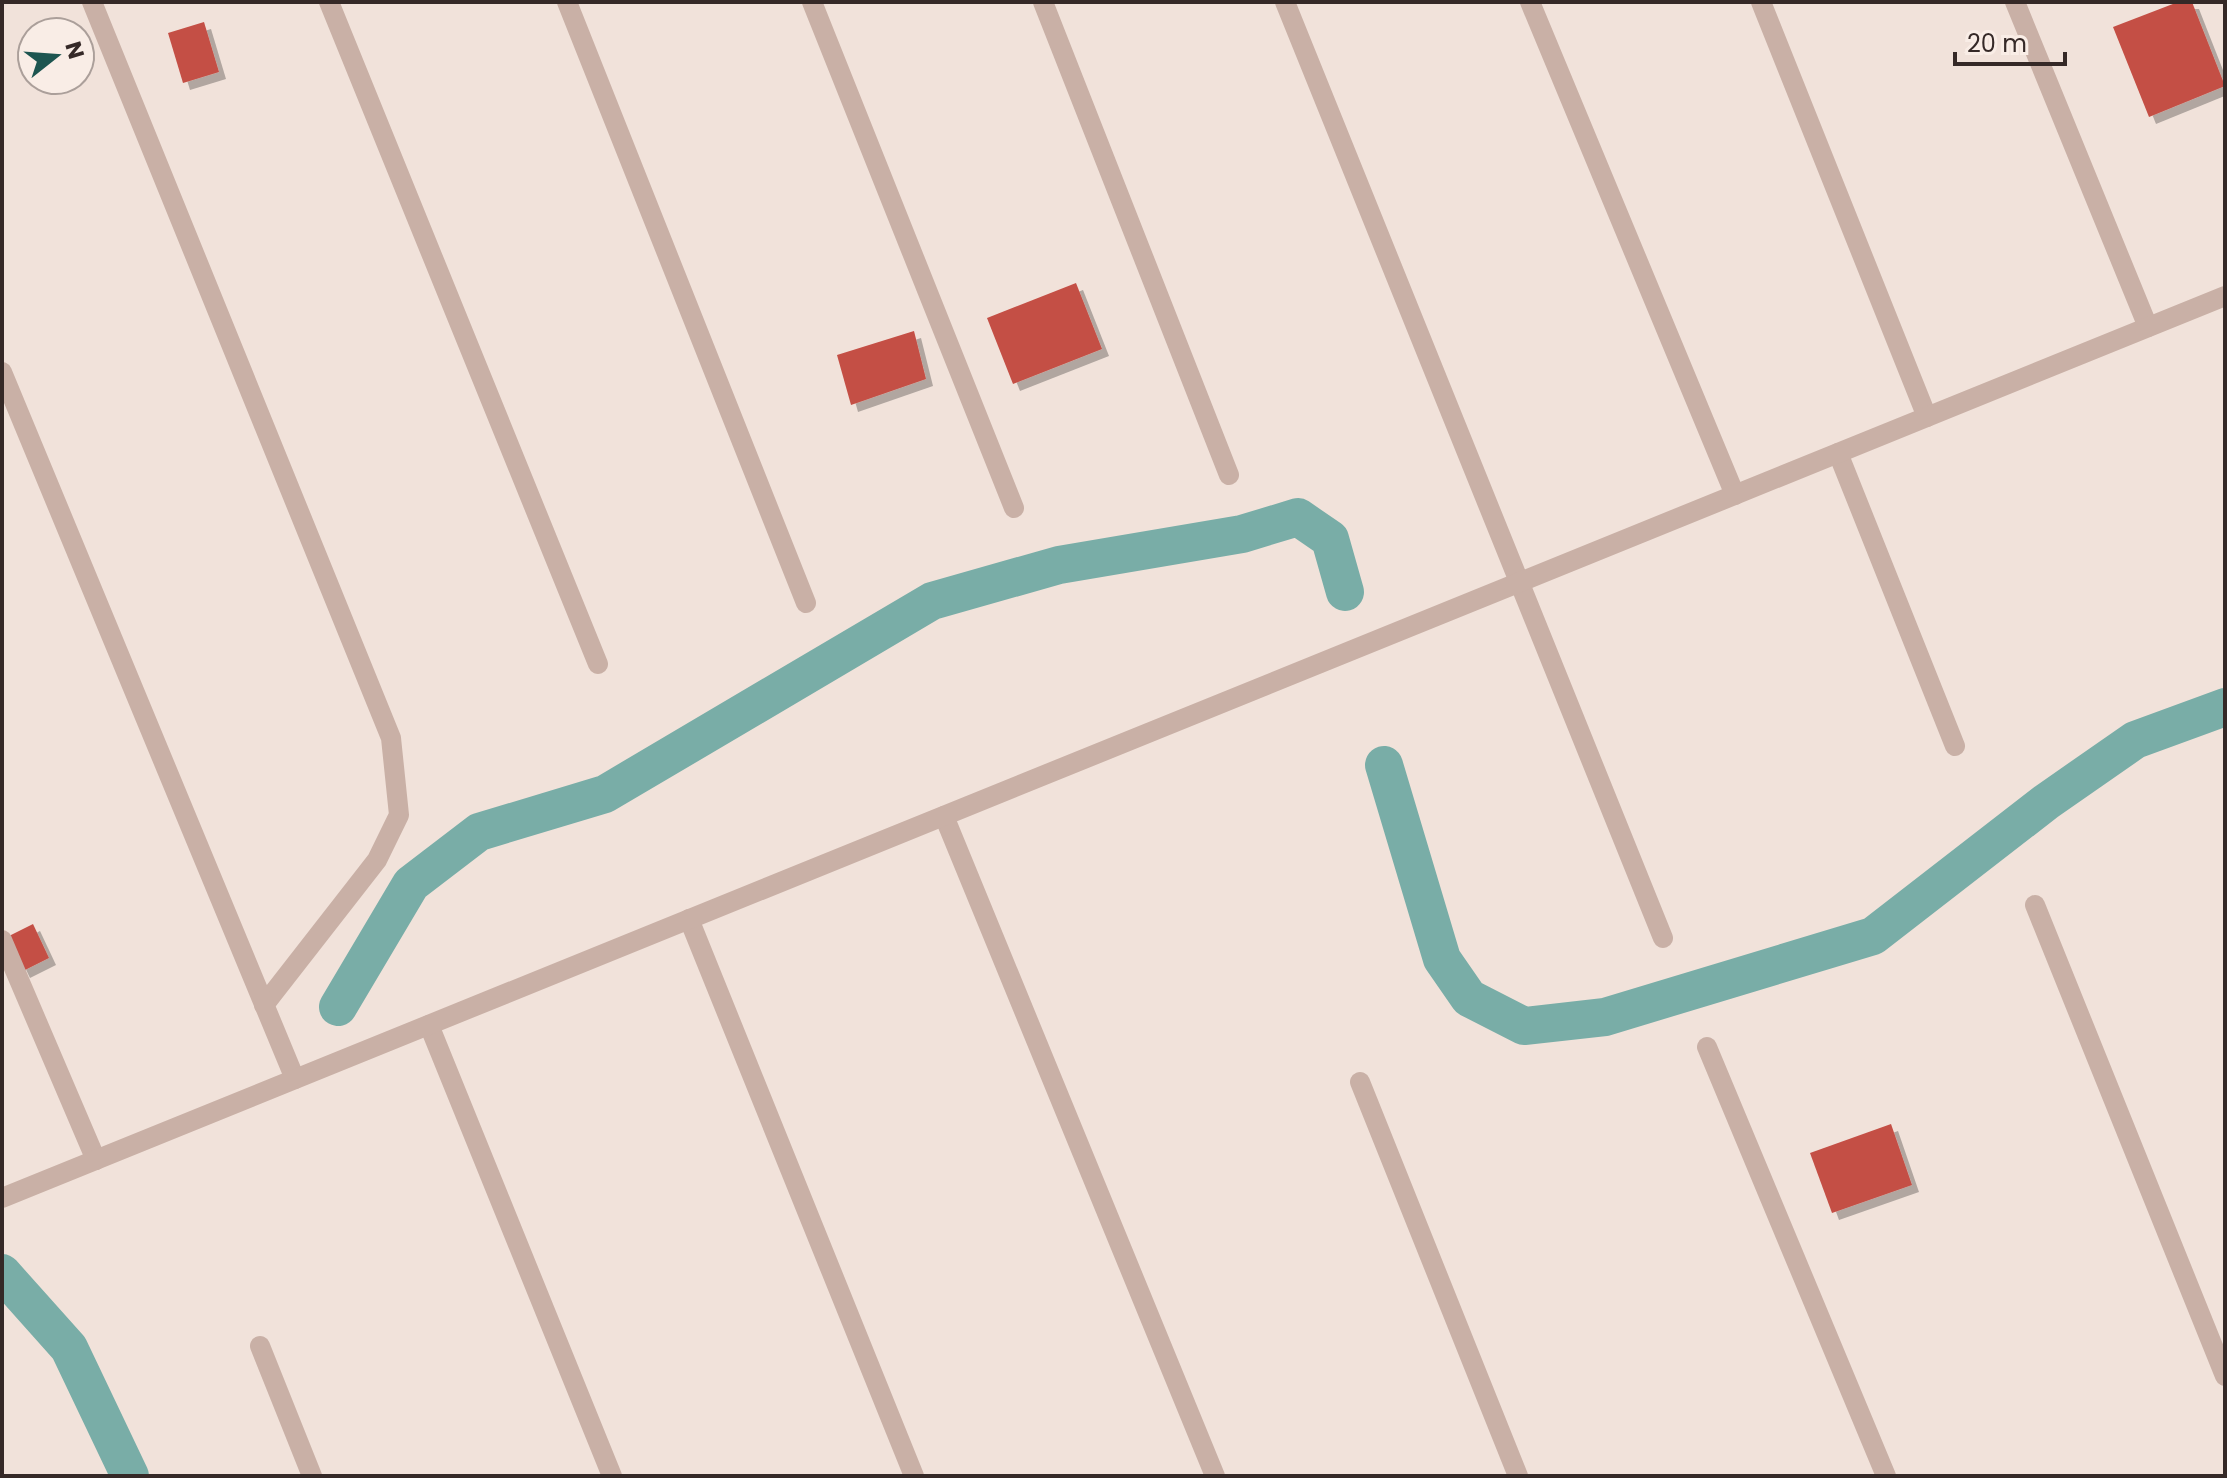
<svg xmlns="http://www.w3.org/2000/svg" width="2227" height="1478" font-family="Poppins,sans-serif">
<style>
.lines{fill:none;stroke-linecap:round;stroke-linejoin:round}
.canal{stroke:#79ada7;stroke-width:38}
.building{fill:#c44f45;filter:url(#shadow)}
.minor{stroke:#c9b0a6;stroke-width:20}
</style>
<defs>
<filter id="shadow"><feDropShadow dx="7" dy="7" stdDeviation="0" flood-color="#0004"/></filter>
</defs>
<rect width="100%" height="100%" fill="#f1e2da"/>
<g class="lines">
<g class="canal">
<path d="M1384,765L1442,959L1469,998L1524,1026L1605,1017L1873,936L2046,802L2135,740L2225,707"/>
<path d="M338,1007L411,884L479,832L605,794L932,601L1059,565L1242,534L1298,517L1330,539L1345,592"/>
<path d="M2,1273L69,1348L130,1476"/>
</g>
</g>
<g class="building">
<path d="M2178,2H2192L2225,86L2149,117L2113,27Z"/>
<path d="M204,22L219,72L183,83L168,33Z"/>
<path d="M1076,283L1102,349L1013,384L987,318Z"/>
<path d="M914,331L926,379L851,405L837,355Z"/>
<path d="M33,924L49,958L23,971L7,937Z"/>
<path d="M1891,1124L1912,1185L1832,1213L1810,1153Z"/>
</g>
<g class="lines">
<g class="minor">
<path d="M92,2L391,738L399,815L377,860L264,1005"/>
<path d="M329,2L598,664"/>
<path d="M567,2L806,603"/>
<path d="M812,2L1014,508"/>
<path d="M1043,2L1229,475"/>
<path d="M1285,2L1663,938"/>
<path d="M1530,2L1735,495"/>
<path d="M1761,2L1927,417"/>
<path d="M2015,2L2148,327"/>
<path d="M2,372L295,1079"/>
<path d="M1838,453L1955,746"/>
<path d="M944,816L1215,1476"/>
<path d="M2035,905L2225,1376"/>
<path d="M689,919L914,1476"/>
<path d="M2,940L96,1160"/>
<path d="M429,1025L612,1476"/>
<path d="M1707,1047L1886,1476"/>
<path d="M1360,1082L1518,1476"/>
<path d="M2,1198L2225,296"/>
<path d="M260,1346L312,1476"/>
</g>
</g>
<rect width="2227" height="1478" fill="none" stroke="#352927" stroke-width="8"/>
<g transform="translate(56 56) rotate(73)"><circle r="38" fill="#f9ede6" stroke="#ab9f9a" stroke-width="2"/>
<path d="M0-6L14 30L0 20L-14 30Z" fill="#1d5550"/>
<text y="-12" font-size="22" font-weight="bold" text-anchor="middle" fill="#352927">N</text>
</g>
<path d="M1955 52v12h110v-12" fill="none" stroke="#352927" stroke-width="4"/>
<text x="1967" y="52" font-size="24" fill="#352927" stroke="#f9ede6" stroke-width="6" paint-order="stroke">20 m</text>
</svg>
